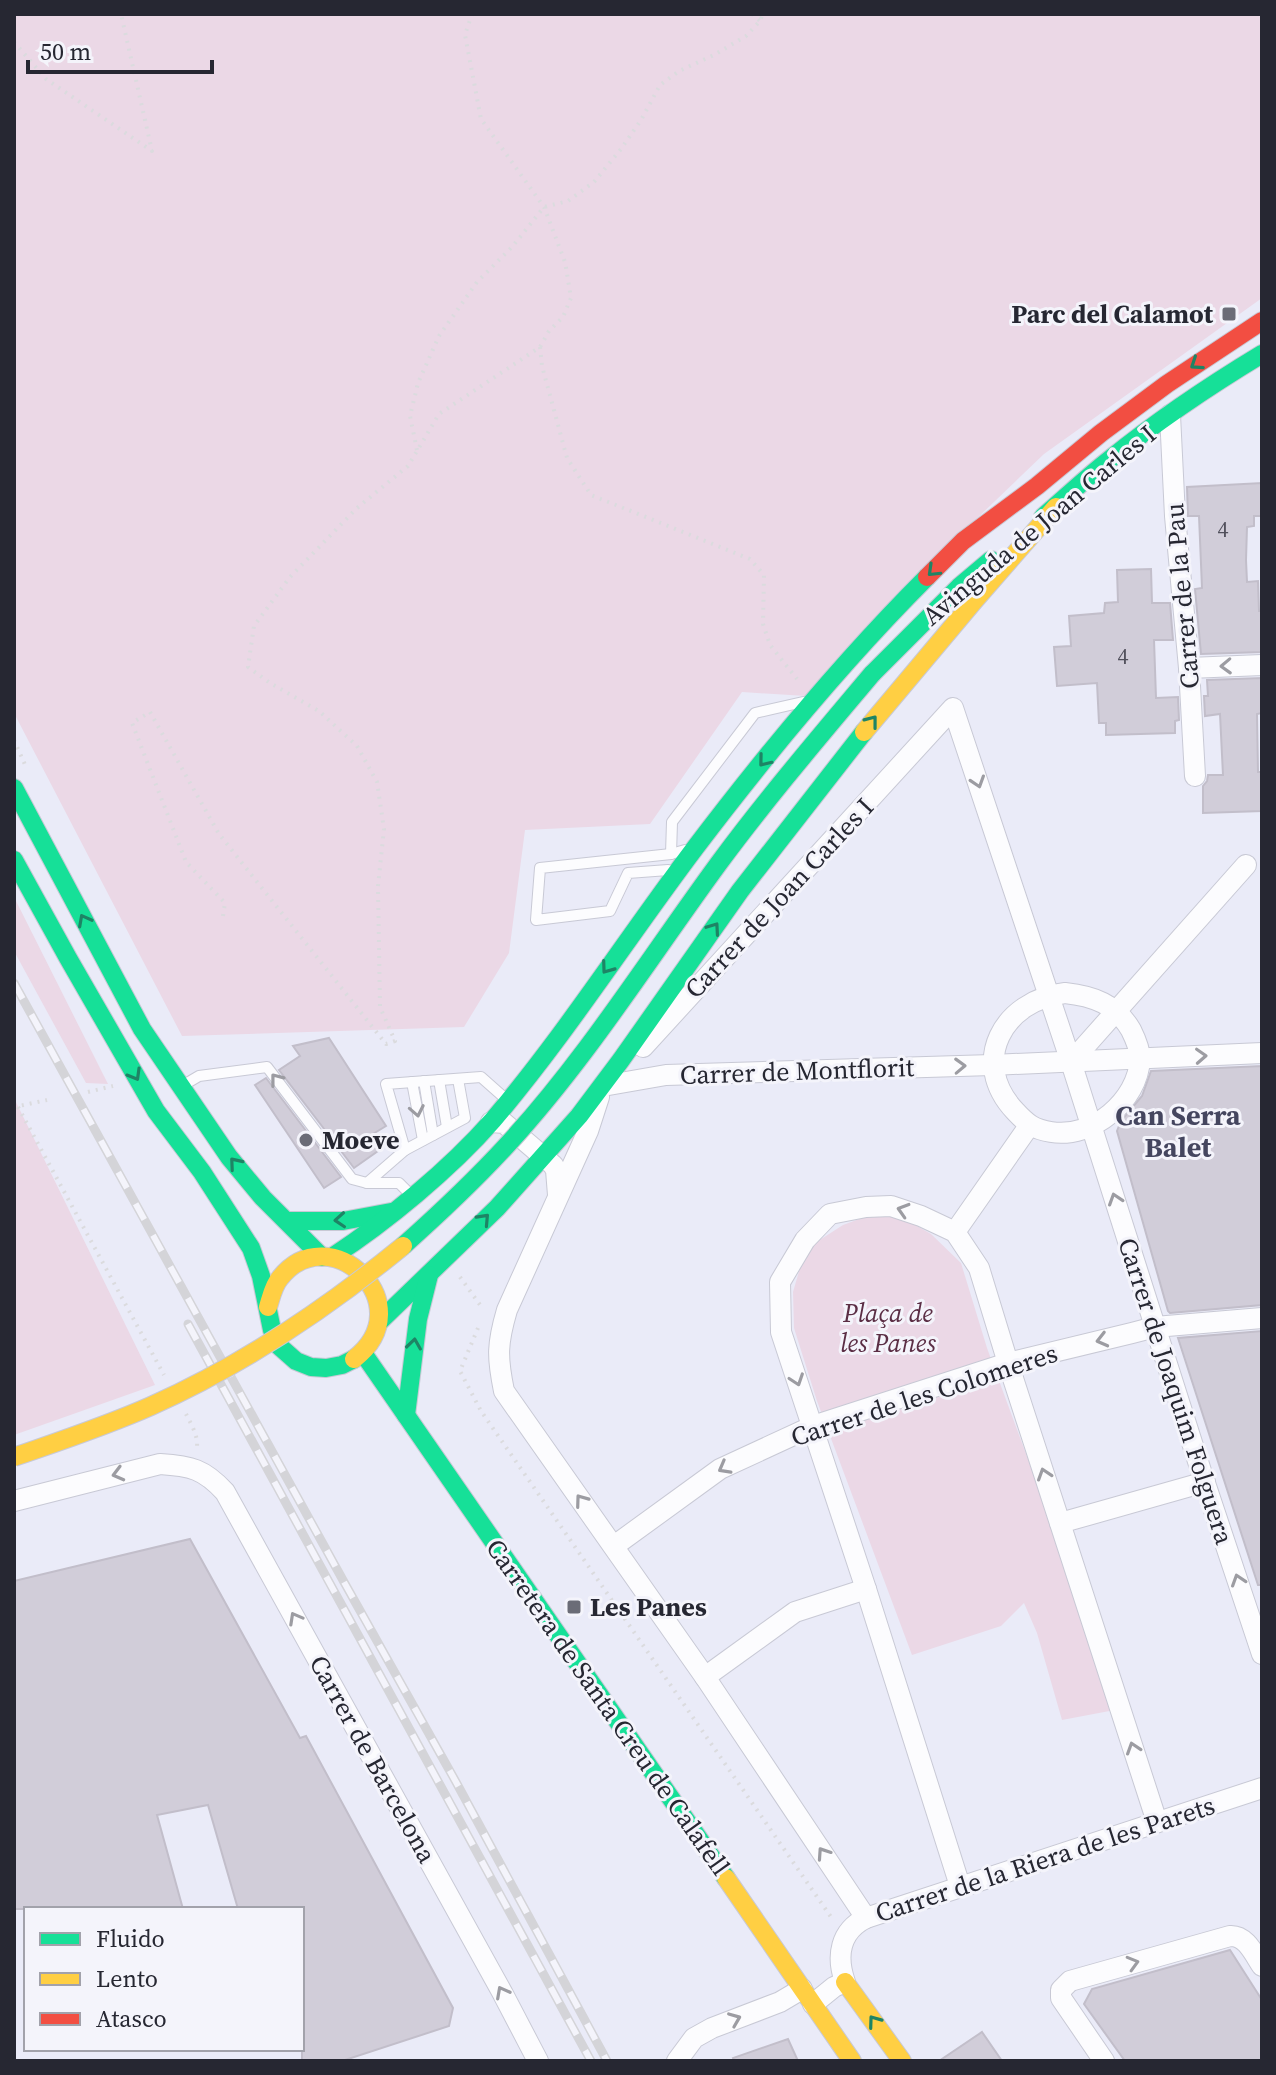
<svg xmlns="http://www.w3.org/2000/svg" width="1276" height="2075" font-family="'Source Serif 4',serif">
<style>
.green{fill:#ebd8e6}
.building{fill:#d1cdd9;stroke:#c2beca;stroke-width:2}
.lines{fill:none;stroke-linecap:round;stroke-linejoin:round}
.lane-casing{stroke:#c8c9d5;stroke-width:12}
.street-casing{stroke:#c8c9d5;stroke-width:22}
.fast-casing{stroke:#c8c9d5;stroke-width:20}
.slow-casing{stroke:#c8c9d5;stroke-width:20}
.jam-casing{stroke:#c8c9d5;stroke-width:20}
.path{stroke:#dbdbde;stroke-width:4;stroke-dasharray:2 6;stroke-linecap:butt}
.lane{stroke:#fcfcfe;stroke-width:10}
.street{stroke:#fcfcfe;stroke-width:20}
.fast{stroke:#16e098;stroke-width:18}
.slow{stroke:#ffcf43;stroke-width:18}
.jam{stroke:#f24e42;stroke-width:18}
.rail-casing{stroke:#d4d4d8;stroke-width:9}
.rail{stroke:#f4f4fb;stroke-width:6;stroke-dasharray:18;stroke-linecap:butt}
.fast-bridge-casing{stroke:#c8c9d5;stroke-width:20;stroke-linecap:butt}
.slow-bridge-casing{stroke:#c8c9d5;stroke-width:20;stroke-linecap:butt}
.fast-bridge{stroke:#16e098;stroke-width:18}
.slow-bridge{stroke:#ffcf43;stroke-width:18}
.oneway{stroke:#1e8465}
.oneway2{stroke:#9c9ca2}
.poi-dot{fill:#6b6c77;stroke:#f4f4fb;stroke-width:3}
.labels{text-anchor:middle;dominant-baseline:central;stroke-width:6;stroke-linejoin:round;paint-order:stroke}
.number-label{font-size:22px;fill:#51505c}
.poi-label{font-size:26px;font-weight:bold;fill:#262732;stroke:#f4f4fb;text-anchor:start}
.street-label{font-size:26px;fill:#262732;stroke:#f4f4fb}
.park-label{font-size:26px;font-style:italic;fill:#5b2e45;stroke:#f4f4fb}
.neighbourhood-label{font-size:28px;font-weight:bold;fill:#45465f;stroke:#f4f4fb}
</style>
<rect width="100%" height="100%" fill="#eaebf8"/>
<g class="green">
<path d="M14,14H1262V298L1044,454L921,572L806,696L742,692L650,824L525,830L509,953L464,1027L182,1036L14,713Z"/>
<path d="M14,897L108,1084L86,1083L14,951Z"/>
<path d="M14,1098L155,1385L14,1435Z"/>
<path d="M870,1215L903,1218L931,1234L961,1263L987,1348L1120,1709L1062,1720L1037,1633L1024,1603L1001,1626L912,1655L817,1401L794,1328L793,1292L800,1268L815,1243L843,1225Z"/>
</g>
<g class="building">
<path d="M1262,483V516H1254V526L1247,527L1246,560L1247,582L1258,581L1259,611H1262V652L1201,654L1195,589L1202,588L1199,516H1188L1187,487Z"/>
<path d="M1151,569L1152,603H1170L1173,640H1154L1156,698L1178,697L1179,720L1175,721V733L1106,735V723H1099L1097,683L1057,686L1054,647L1071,646L1069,616L1104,613L1105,603L1118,602L1117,570Z"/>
<path d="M1262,678V713L1257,714L1258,772H1262V811L1203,813V786L1207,781L1208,775H1223L1220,714L1205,716L1204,696H1208L1207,680Z"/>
<path d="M329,1038L386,1126L368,1137L378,1151L354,1168L279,1070L300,1056L293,1046Z"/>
<path d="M1262,1066V1305L1170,1313L1168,1311L1117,1131L1121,1121L1142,1096L1151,1071Z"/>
<path d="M266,1078L341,1177L324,1188L255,1085Z"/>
<path d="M1262,1331V1585H1258L1178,1338Z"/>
<path d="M190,1539L300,1738L306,1736L453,2008L449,2026L342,2061H302V1909H238L208,1805L157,1815L183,1909H14V1581Z"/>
<path d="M1230,1950L1262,2000V2061H1125L1084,2004L1092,1989Z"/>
<path d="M982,2032L1002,2061H939Z"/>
<path d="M788,2039L798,2061H734L733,2058Z"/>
</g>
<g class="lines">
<g class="lane-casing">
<g id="lane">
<path d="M671,854L672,822L755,713L803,702"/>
<path d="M670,875L668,870L628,873L610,911L536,920L540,868L671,854L685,850"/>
<path d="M439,1080L447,1127"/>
<path d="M424,1081L433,1135"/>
<path d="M412,1082L423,1140"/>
<path d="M182,1086L199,1076L267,1067L352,1179L367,1183H399L410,1194"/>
<path d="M405,1150L465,1118L458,1079"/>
<path d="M367,1183L405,1150L386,1084L481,1077L507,1100"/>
</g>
</g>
<g class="street-casing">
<g id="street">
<path d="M1170,415L1175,516L1189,668L1195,776"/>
<path d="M1189,668L1262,665"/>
<path d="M1065,993C1093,996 1116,1004 1131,1030C1135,1038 1140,1049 1140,1059C1138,1101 1092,1139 1051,1132C1033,1129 1027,1124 1015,1111C969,1062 1003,1000 1065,993Z"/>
<path d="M643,1047L953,708L1071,1062L1202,1474L1262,1654"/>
<path d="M1071,1062L1246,865"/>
<path d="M603,1086L666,1075L992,1065L1262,1053"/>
<path d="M599,1097L588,1131L507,1310C497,1344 497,1357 504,1391L705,1677L866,1918"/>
<path d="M491,1122L504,1123L553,1165L556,1170L558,1195"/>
<path d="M955,1232L1029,1126"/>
<path d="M14,1501L160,1464C191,1466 204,1469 225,1492L503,1994L538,2061"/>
<path d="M1060,1523L1205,1482"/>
<path d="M614,1546L720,1469L813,1426L1008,1363L1132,1333L1155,1327L1262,1318"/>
<path d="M705,1677L795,1612L866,1589"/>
<path d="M960,1886L866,1589L781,1332L780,1282L805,1240L830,1214L866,1207L891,1206L921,1216L955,1232L979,1268L1008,1363L1157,1822"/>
<path d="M813,2004L834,1987L845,1982C836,1956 840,1931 866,1918L1262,1788"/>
<path d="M677,2061L694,2038L712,2028L780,2002L802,1989"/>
<path d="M1104,2061L1061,1998V1990L1070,1981L1230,1936C1246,1935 1254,1954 1262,1966"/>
</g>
</g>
<g class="fast-casing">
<g id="fast">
<path d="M1043,517C1065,498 1086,478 1109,460C1157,421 1209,386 1262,354"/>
<path d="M872,674L959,587L991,560"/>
<path d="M14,788L142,1029L229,1157L263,1198L322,1257"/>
<path d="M14,860L68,958L156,1111L202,1172L251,1248L261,1276L272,1330L279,1346L296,1361L311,1367L326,1368L342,1365L354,1359"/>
<path d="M287,1221H343L391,1212"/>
<path d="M332,1257C386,1222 450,1169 493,1120C566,1034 627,938 695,848C767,753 843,661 927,577"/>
<path d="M379,1322L497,1208L579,1116L621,1060L740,891L864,732"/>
<path d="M363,1353L726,1878"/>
<path d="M406,1415L418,1319L429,1275"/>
</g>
</g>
<g class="slow-casing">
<g id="slow">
<path d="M864,732L974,601L1056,507"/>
<path d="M268,1307C271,1298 273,1286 280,1278C330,1215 424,1305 354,1359"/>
<path d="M726,1878L852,2061"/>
<path d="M845,1982L902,2061"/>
</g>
</g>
<g class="jam-casing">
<path id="jam" d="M927,577L963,541L1037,486L1101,433L1167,384L1262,321"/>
</g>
<g class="path">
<path d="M752,14L760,21"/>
<path d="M14,42L46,79L152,151L121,14"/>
<path d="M540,347L542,366L567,458L591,495L750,559L764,575L763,624L770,645L797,679"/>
<path d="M417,450L410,416L418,383L439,336L477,282L512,247L544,207L568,201L594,182L621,149L641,120L660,85L679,71L714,55L746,36L760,21L763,14"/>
<path d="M14,740L26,767"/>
<path d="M223,916L225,903L186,862L132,723L150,712L219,834L386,1044L395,1041L380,1007L378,886L384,829L377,782L357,746L319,711L270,683L248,667L254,626L290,577L357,508L408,466L439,414L540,347L549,331L563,317L571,298L565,262L544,207L481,119L465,35L472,14"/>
<path d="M88,1092L113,1086"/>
<path d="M14,1107L47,1100"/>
<path d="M18,1107L164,1375"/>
<path d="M460,1277L483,1309"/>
<path d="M478,1328L460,1371L481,1411L831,1917"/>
<path d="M186,1414C191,1424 198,1435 197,1447"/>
</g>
<use href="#lane" class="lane"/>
<use href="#street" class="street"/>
<use href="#fast" class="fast"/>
<use href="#slow" class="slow"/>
<use href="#jam" class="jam"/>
<g class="rail-casing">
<g id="rail">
<path d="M14,983L344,1582L456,1782L607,2061"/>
<path d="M188,1324L591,2061"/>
</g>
</g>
<use href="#rail" class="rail"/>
<g class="fast-bridge-casing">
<path id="fast-bridge" d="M403,1246C440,1213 475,1180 508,1144C587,1058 650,957 719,863C767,798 820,736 872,674"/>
</g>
<g class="slow-bridge-casing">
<path id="slow-bridge" d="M14,1457C60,1441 106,1426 151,1406C243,1365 326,1309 403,1246"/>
</g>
<use href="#fast-bridge" class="fast-bridge"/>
<use href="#slow-bridge" class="slow-bridge"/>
</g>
<defs><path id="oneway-chevron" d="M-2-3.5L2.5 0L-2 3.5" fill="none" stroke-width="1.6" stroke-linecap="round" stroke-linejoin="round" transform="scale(2)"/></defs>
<g class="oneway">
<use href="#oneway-chevron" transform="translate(1196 364) rotate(146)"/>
<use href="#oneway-chevron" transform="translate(933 571) rotate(136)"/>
<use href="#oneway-chevron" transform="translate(872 721) rotate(-52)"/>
<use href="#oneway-chevron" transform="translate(764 761) rotate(129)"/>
<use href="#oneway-chevron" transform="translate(84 920) rotate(-118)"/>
<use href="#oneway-chevron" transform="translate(714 928) rotate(-55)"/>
<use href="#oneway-chevron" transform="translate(607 968) rotate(126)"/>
<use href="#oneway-chevron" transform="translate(135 1075) rotate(60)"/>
<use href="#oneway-chevron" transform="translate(235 1163) rotate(-130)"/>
<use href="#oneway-chevron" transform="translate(484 1219) rotate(-47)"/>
<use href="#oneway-chevron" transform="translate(340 1220) rotate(176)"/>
<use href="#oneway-chevron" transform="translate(414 1344) rotate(-82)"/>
<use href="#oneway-chevron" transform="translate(874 2021) rotate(-126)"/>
</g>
<g class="oneway2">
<use href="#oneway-chevron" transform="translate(1226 666) rotate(178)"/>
<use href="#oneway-chevron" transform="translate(978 782) rotate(72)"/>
<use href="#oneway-chevron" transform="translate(1201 1056) rotate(-3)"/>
<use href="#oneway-chevron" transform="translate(960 1066) rotate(-2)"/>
<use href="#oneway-chevron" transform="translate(276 1079) rotate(-128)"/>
<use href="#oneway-chevron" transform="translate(417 1111) rotate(79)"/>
<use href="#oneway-chevron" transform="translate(1115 1199) rotate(-108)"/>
<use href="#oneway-chevron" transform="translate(903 1210) rotate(-163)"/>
<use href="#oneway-chevron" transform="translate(1102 1340) rotate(166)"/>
<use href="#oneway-chevron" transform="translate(797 1380) rotate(71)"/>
<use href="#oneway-chevron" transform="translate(724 1468) rotate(151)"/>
<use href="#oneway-chevron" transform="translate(118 1474) rotate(165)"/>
<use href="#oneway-chevron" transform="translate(1044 1474) rotate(-108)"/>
<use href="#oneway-chevron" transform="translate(581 1500) rotate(-126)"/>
<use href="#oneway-chevron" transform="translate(1238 1580) rotate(-108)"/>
<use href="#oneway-chevron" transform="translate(295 1618) rotate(-119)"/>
<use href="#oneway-chevron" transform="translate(1133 1748) rotate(-108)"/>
<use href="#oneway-chevron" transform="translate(823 1853) rotate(-124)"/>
<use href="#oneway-chevron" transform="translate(1133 1963) rotate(-16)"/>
<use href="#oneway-chevron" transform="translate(502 1992) rotate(-118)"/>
<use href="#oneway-chevron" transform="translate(735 2019) rotate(-22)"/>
</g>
<g class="poi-dot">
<rect x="1221" y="306" width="16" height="16" rx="4"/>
<circle cx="306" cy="1140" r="8"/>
<rect x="566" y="1599" width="16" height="16" rx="4"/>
</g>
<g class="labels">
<g class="number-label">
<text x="1223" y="529">4</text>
<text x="1123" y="656">4</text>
</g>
<g class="poi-label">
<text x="1213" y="314" text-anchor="end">Parc del Calamot</text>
<text x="322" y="1140">Moeve</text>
<text x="590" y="1607">Les Panes</text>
</g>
<g class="street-label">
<text transform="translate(1039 525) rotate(-40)">Avinguda de Joan Carles I</text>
<text transform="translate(1182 596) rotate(-95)">Carrer de la Pau</text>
<text transform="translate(779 898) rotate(-47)">Carrer de Joan Carles I</text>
<text transform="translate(797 1071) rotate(-2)">Carrer de Montflorit</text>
<text transform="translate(1176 1391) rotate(72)">Carrer de Joaquim Folguera</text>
<text transform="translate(924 1395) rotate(-18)">Carrer de les Colomeres</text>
<text transform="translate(608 1707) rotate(55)">Carretera de Santa Creu de Calafell</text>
<text transform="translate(373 1759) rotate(61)">Carrer de Barcelona</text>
<text transform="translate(1045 1859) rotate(-18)">Carrer de la Riera de les Parets</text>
</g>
<g class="park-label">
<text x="888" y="1313">Plaça de<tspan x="888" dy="30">les Panes</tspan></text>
</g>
<g class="neighbourhood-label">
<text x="1178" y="1115">Can Serra<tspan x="1178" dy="32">Balet</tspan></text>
</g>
</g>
<rect width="1276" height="2075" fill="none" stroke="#262732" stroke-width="32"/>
<rect x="24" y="1907" width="280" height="144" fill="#f4f4fb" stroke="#a2a2ab" stroke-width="2"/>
<rect x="40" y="1933" width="40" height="12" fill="#16e098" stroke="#a2a2ab" stroke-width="2"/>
<text x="96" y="1947" font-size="24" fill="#262732">Fluido</text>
<rect x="40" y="1973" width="40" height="12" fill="#ffcf43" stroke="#a2a2ab" stroke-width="2"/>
<text x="96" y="1987" font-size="24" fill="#262732">Lento</text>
<rect x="40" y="2013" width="40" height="12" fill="#f24e42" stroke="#a2a2ab" stroke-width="2"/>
<text x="96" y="2027" font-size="24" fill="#262732">Atasco</text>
<path d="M28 60v12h184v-12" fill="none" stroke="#262732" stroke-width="4"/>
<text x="40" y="60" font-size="24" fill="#262732" stroke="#f4f4fb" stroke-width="6" paint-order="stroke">50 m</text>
</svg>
